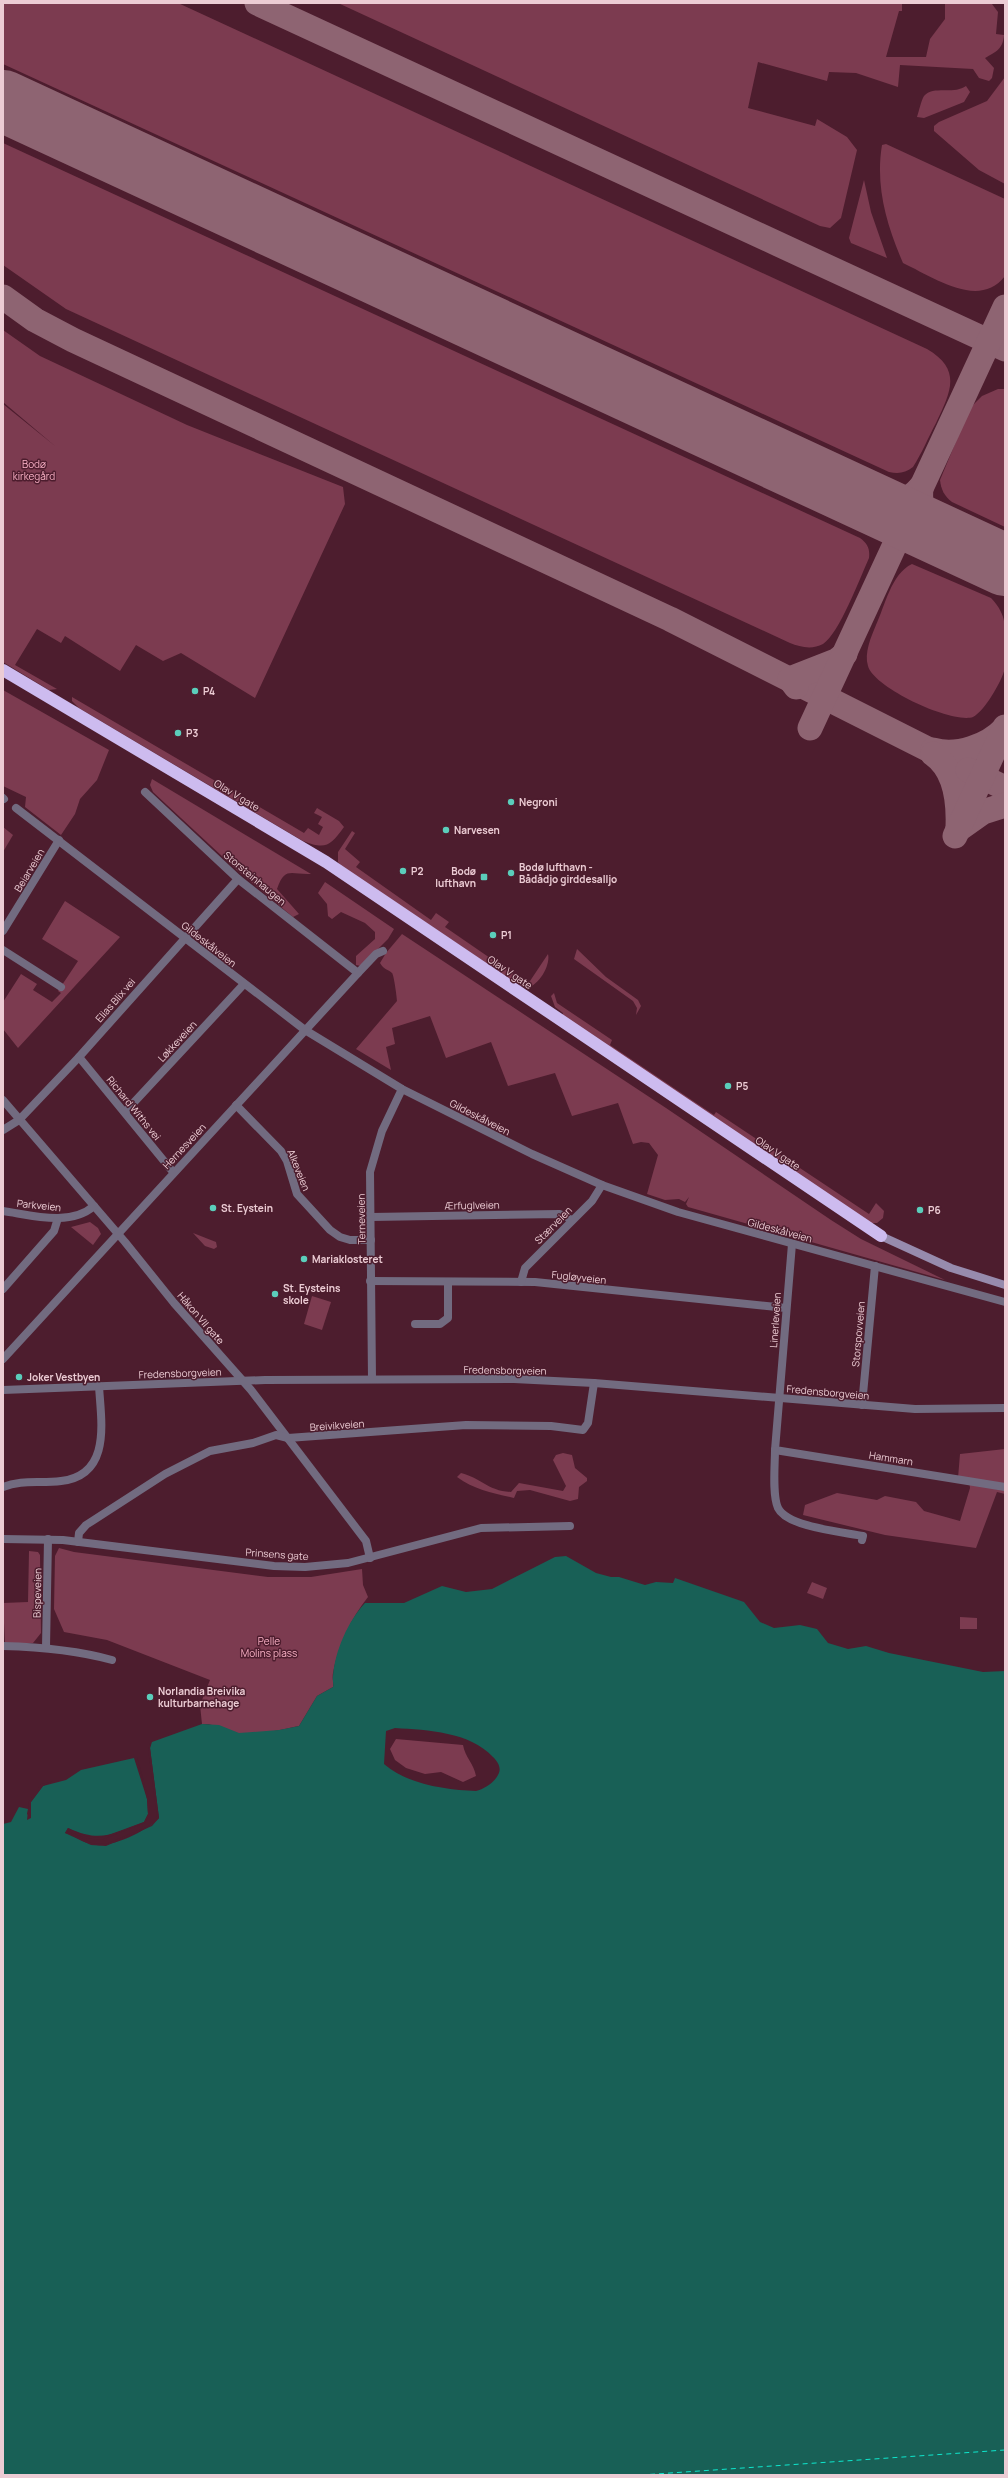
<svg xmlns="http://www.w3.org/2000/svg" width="1008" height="2478" font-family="Manrope,sans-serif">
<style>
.green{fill:#7c3b50}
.water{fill:#186056;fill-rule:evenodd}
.pier{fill:#4d1d2e}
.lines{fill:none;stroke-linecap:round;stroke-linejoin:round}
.ferry{stroke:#0ee7cd;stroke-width:1;stroke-dasharray:5 4;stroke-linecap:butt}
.taxiway{stroke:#8e6472;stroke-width:25}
.runway{stroke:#8e6472;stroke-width:62}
.street{stroke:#726b80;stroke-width:8}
.secondary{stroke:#978bad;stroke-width:8}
.highway{stroke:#cdbbef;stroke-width:12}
.poi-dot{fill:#5bcebb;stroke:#4d1d2e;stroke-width:1.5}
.labels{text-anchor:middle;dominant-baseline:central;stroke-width:3;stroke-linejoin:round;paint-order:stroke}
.park-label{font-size:10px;fill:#fdb3c8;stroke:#4d1d2e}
.poi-label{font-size:10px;font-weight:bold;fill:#ecccd4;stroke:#4d1d2e;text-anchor:start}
.street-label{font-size:10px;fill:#ecccd4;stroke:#4d1d2e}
</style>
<rect width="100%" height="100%" fill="#4d1d2e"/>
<g class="green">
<path d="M3,3H178L927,349C963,370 950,393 936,423C928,438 922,453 913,467C905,473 899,474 889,472L3,64Z"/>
<path d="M338,3H902V11H899L886,57H926L930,39L945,19V3H987L992,4L998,12L996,34L1004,35C1003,49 996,52 985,58L994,68L992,78L989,81L979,78L973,69L900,65L898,87L856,73L829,72L827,81L758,62L748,108L815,126L817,119L847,137L857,150L841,218L830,228L820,226Z"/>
<path d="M1005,77V184L979,170L934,131V126L939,122L987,101Z"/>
<path d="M966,86L970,92L964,102L924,118L917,117C919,111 921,101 924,96C933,85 954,95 966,86Z"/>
<path d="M3,143L860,538C868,544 870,549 869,558C860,578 839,634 823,644C812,650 800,647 790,643L66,309L3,265Z"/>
<path d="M886,144L1005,199V276C979,310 933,277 903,263C887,226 875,187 882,145Z"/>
<path d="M864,180L871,212L887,258L851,243L849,238Z"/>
<path d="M3,330L40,356L187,425L343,487L345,504L255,698L181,653L163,661L136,645L120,671L65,636L61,643L37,629L15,665L57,689L49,690L3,662V404L55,446L3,402Z"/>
<path d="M998,389H1005V527L952,502C944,496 941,489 940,480L970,408L982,396Z"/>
<path d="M912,564L991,598C1008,616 1005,628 1005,651C1005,656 1006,662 1005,667C1004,678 984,712 973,717C952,724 874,688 868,666C864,653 871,637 876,625C885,606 891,574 912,564Z"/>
<path d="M3,690L109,750L97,780L80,799L75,814L61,835L25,807L26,797L3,786Z"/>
<path d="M72,697L304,833L308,828L319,835L323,827L318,824L322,817L314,813L317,808L339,821L344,827C330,846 326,850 303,841L79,708L72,701Z"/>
<path d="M152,779L311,874C291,875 285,866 277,889L299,914L293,917L237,870L153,792L150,785Z"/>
<path d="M3,827L13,835L3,852Z"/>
<path d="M352,831L355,833L345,849L360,862L356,867L431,920L436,913L449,922L445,927L528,984L548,954C551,966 537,989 524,988L341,866L338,862V852Z"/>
<path d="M325,882L394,929L388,939L361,966L356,965V956L375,939V932L365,923L341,912L332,919L328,916L327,904L318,893Z"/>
<path d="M65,901L120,937L18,1048L3,1029V1002L21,974L37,984L33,990L52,1002L61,993L58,991L78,961L42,939Z"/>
<path d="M402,934L666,1108L831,1220L861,1239L945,1280L688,1207L686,1204L689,1197L685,1202L679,1199L665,1200L647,1194L658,1155L649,1143L641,1142L633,1144L618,1103L572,1116L555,1073L508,1086L491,1042L446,1058L430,1016L392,1028L395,1044L386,1047L391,1070L356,1049L397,1001C397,998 394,975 392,973C388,969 384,970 380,963L386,953Z"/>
<path d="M577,949L606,977L638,1000L641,1006L636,1015L637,1008L633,1001L574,959Z"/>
<path d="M554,993L557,1003L612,1040L610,1045L714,1115L716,1112L869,1214L876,1203L884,1211L883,1218L877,1223H868L562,1016L563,1013L555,1007L551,996Z"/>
<path d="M90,1222L98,1228L101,1234L93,1245L71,1227Z"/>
<path d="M193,1233L216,1242L217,1247L214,1249L205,1246Z"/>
<path d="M312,1296L331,1302L322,1330L304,1324Z"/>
<path d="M1005,1449V1494L997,1492L976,1548L885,1535L803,1515L805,1505L837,1493L877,1500L885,1496L916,1502L924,1511L960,1521L970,1488L969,1481L958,1478L960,1454Z"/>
<path d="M563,1453L572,1455L575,1468L587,1478V1481L579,1487L578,1499L570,1501L530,1490L517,1491L514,1498C493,1493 475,1490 457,1477L461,1473C481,1478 488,1491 511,1492L519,1483L563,1491L566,1486L553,1460L556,1455Z"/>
<path d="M59,1548L74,1552L268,1577H311L362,1569L363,1585L368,1597C351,1618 338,1646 333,1673C332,1678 334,1683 333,1687L317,1696L299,1726C280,1730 256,1736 237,1733C224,1731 216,1723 202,1724L200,1705L210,1680L107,1640L64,1632L54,1609L55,1556Z"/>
<path d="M29,1551L38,1552L40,1555L41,1633L33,1643H5L3,1603L28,1602Z"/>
<path d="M812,1582L827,1588L823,1599L807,1593Z"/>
<path d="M960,1617L977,1618V1629H960Z"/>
<path d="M396,1739L463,1745C465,1757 474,1764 476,1776L463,1782L441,1772L425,1774L406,1768L395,1760L390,1749Z"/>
</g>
<path class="water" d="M566,1556L596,1573L611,1577H619L645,1585L656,1582L673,1583L675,1578L744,1602L760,1622L774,1628L800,1625L817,1629L828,1643L848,1649L866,1646L889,1653L983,1672L1005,1671V2475H3V1824L11,1822L19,1807L28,1809L27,1814L31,1818V1802L43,1786L66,1780L81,1770L134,1758L147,1799L148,1814L144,1822C112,1834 101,1843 68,1828L65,1833C74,1835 81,1842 91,1844C109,1850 147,1831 159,1818L150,1748L152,1742L202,1724L219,1725L239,1733L279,1730L299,1726L317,1696L333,1687C334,1684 332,1680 333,1676C335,1651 348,1621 365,1603H404L442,1586L466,1592L492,1589L555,1557ZM395,1728C428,1730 470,1732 493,1757C498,1762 502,1768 498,1775C494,1783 484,1789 476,1791C446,1790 406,1784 384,1764L386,1731Z"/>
<g class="pier">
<path d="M151,1741L150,1748L159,1818L152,1826L106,1846L91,1845L65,1833L68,1828L85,1836L100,1838L144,1822L148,1814L147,1799L137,1757L149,1799L150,1814L145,1823L101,1840L85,1838L68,1831L67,1832L92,1843L106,1844L151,1825L157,1818L148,1749Z"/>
<path d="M53,1781L43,1786L31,1802V1818L27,1820L29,1801L41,1784Z"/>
</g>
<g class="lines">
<path class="ferry" d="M641,2475L1005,2450"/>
<g class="taxiway">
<path d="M257,3L1005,349"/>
<path d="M3,297L35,320L73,340L670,619L983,777"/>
<path d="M921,487C919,510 924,522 943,536"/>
<path d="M869,502C891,508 906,504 921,487"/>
<path d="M796,687L790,679L836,661L845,654"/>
<path d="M810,728L1005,307"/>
<path d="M933,750C957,757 988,746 1005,728"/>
<path d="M933,754C956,770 959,801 958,827"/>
<path d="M968,770L1005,788"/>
<path d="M959,829L983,812L1005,805"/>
<path d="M955,836L1005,727"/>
</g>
<path class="runway" d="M3,101L1005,565"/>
<g class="street">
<path d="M145,792L238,879L358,973"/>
<path d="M3,798L4,799"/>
<path d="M16,808L305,1030L402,1089L532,1154L602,1185L678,1212L1005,1302"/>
<path d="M3,931L59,840"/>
<path d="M3,950L61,987"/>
<path d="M79,1057L173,1172"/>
<path d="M3,1100L125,1242L174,1303L251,1390L366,1541L370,1558"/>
<path d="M236,1105L281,1151L287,1161L297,1194L330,1230L340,1237L350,1240H371"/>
<path d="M125,1112L244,984"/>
<path d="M3,1130L19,1120L79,1057L238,879"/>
<path d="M3,1211C31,1215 70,1227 94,1206"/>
<path d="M371,1217L560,1214L572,1220"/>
<path d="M792,1244L775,1450L1005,1487"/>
<path d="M370,1281L535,1282L786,1308"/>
<path d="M521,1282L525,1268L592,1201L602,1185"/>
<path d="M3,1289L54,1231L58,1218"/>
<path d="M415,1324H440L448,1318V1282"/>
<path d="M3,1359L358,973L376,954L383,951"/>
<path d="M372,1379L370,1172L382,1131L402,1089"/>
<path d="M3,1390L265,1380L514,1379L594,1383L915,1409L1005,1408"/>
<path d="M862,1405L875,1266"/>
<path d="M775,1450C775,1464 772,1495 778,1508C787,1527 843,1532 863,1536L862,1540"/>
<path d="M3,1487C22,1479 41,1484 61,1481C112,1475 101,1421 99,1386"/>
<path d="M3,1539L63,1540L274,1566L305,1567L348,1563L481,1528L570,1526"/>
<path d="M78,1542L79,1533L86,1525L165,1474L210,1451L253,1443L276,1435L288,1438L466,1425L551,1426L583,1430L588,1423L594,1383"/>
<path d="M3,1646C41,1647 76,1650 112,1660"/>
<path d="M46,1647L48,1539"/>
</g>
<path class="secondary" d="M881,1236L951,1268L1005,1285"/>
<path class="highway" d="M3,670L326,862L881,1236"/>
</g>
<g class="poi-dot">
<circle cx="195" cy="691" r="4"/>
<circle cx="178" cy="733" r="4"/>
<circle cx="511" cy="802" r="4"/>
<circle cx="446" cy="830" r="4"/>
<circle cx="403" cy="871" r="4"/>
<circle cx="511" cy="873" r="4"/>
<rect x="480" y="873" width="8" height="8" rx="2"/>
<circle cx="493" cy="935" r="4"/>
<circle cx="728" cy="1086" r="4"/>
<circle cx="213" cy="1208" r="4"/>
<circle cx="920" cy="1210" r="4"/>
<circle cx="304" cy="1259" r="4"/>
<circle cx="275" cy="1294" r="4"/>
<circle cx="19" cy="1377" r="4"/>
<circle cx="150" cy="1697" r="4"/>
</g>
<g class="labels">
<g class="park-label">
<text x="34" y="464">Bodø<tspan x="34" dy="12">kirkegård</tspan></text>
<text x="269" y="1641">Pelle<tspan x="269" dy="12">Molins plass</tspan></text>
</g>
<g class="poi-label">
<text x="203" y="691">P4</text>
<text x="186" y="733">P3</text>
<text x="519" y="802">Negroni</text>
<text x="454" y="830">Narvesen</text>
<text x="519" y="867">Bodø lufthavn -<tspan x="519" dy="12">Bådådjo girddesalljo</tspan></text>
<text x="411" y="871">P2</text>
<text x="476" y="871" text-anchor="end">Bodø<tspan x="476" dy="12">lufthavn</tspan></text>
<text x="501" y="935">P1</text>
<text x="736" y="1086">P5</text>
<text x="221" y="1208">St. Eystein</text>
<text x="928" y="1210">P6</text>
<text x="312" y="1259">Mariaklosteret</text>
<text x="283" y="1288">St. Eysteins<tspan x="283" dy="12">skole</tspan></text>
<text x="27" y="1377">Joker Vestbyen</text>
<text x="158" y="1691">Norlandia Breivika<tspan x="158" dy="12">kulturbarnehage</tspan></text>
</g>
<g class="street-label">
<text transform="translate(237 795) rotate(31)">Olav V gate</text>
<text transform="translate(29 870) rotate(-59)">Beiarveien</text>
<text transform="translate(255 878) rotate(40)">Storsteinhaugen</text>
<text transform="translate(209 944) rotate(38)">Gildeskålveien</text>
<text transform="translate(510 972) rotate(34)">Olav V gate</text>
<text transform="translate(115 1000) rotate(-49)">Elias Blix vei</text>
<text transform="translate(177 1041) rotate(-47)">Løkkeveien</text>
<text transform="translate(134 1108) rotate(51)">Richard Withs vei</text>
<text transform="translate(480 1117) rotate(27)">Gildeskålveien</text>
<text transform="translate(184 1146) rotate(-47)">Hernesveien</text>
<text transform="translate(778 1153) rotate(34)">Olav V gate</text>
<text transform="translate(299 1170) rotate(68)">Alkeveien</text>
<text transform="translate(39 1205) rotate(6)">Parkveien</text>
<text transform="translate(472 1205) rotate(-1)">Ærfuglveien</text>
<text transform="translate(361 1219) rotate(-91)">Terneveien</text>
<text transform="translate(553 1225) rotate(-45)">Stærveien</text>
<text transform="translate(780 1230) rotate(15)">Gildeskålveien</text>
<text transform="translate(579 1277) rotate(6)">Fugløyveien</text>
<text transform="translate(201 1318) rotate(49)">Håkon VII gate</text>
<text transform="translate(775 1320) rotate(-86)">Linerleveien</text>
<text transform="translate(858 1334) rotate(-85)">Storspovveien</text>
<text transform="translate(505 1370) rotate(1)">Fredensborgveien</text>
<text transform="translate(180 1373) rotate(-2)">Fredensborgveien</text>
<text transform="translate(828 1392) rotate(5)">Fredensborgveien</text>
<text transform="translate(337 1425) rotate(-4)">Breivikveien</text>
<text transform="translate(891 1458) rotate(9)">Hammarn</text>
<text transform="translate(277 1554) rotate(4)">Prinsens gate</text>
<text transform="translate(37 1593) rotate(-89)">Bispeveien</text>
</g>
</g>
<rect width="1008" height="2478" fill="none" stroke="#ecccd4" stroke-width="8"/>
</svg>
